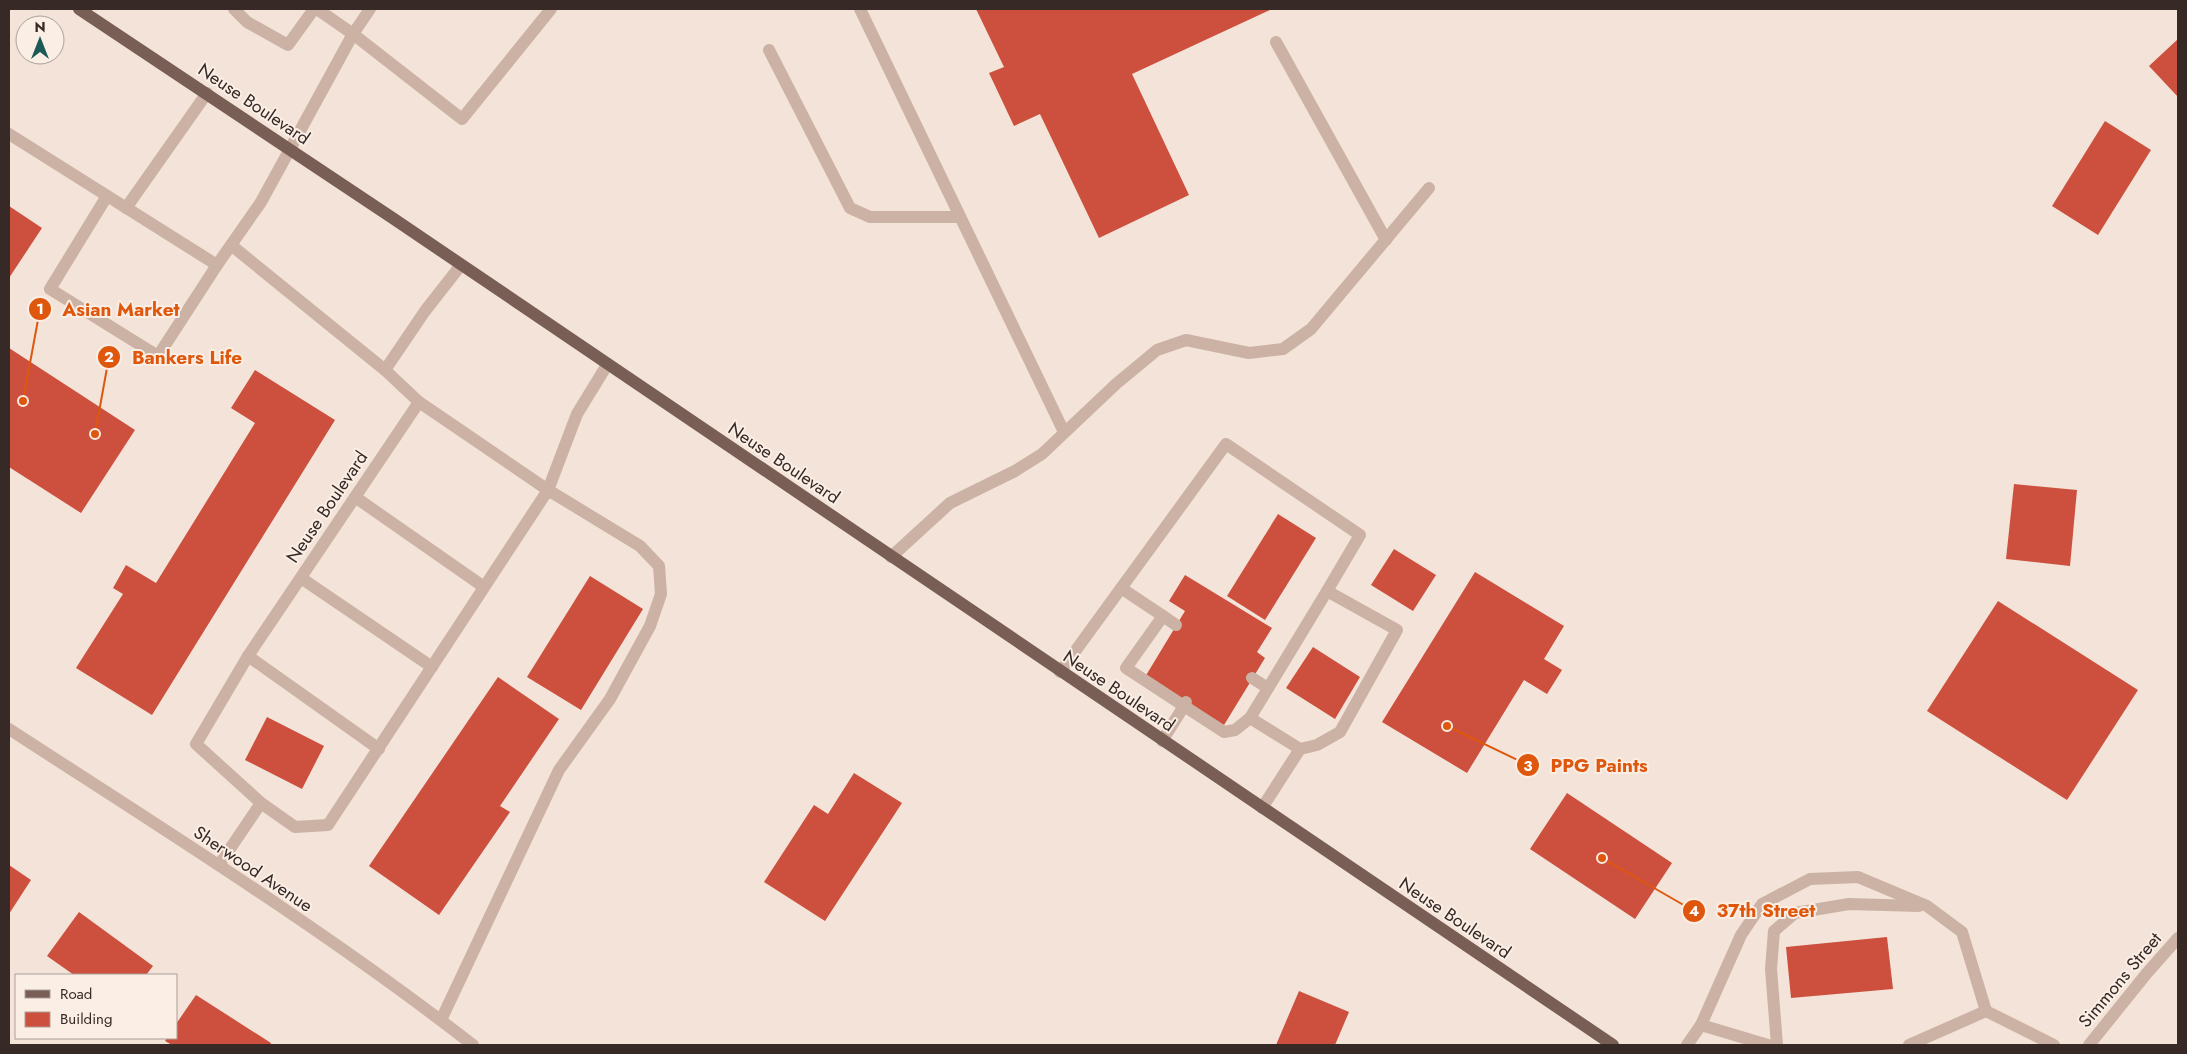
<svg xmlns="http://www.w3.org/2000/svg" width="2187" height="1054" font-family="Jost,sans-serif">
<style>
.building{fill:#cc503d}
.lines{fill:none;stroke-linecap:round;stroke-linejoin:round}
.service{stroke:#cbb2a4;stroke-width:12}
.minor{stroke:#cbb2a4;stroke-width:12}
.tertiary{stroke:#cbb2a4;stroke-width:12}
.primary{stroke:#795e56;stroke-width:12}
.labels{text-anchor:middle;dominant-baseline:central;stroke-width:4;stroke-linejoin:round;paint-order:stroke}
.street-label{font-size:18px;fill:#362926;stroke:#faeee5}
.leader{fill:none;stroke:#df570d;stroke-width:2}
.callout-dot{fill:#df570d;stroke:#faeee5;stroke-width:2}
.mark-label{font-size:15px;text-anchor:middle;font-weight:bold;fill:#fff}
.callout-label{font-size:19px;text-anchor:middle;font-weight:bold;fill:#df570d;stroke:#faeee5;stroke-width:4;stroke-linejoin:round;paint-order:stroke}
</style>
<rect width="100%" height="100%" fill="#f3e3d9"/>
<g class="building">
<path d="M976,9H1272L1132,74L1189,195L1099,238L1040,114L1014,126L989,73L1004,67Z"/>
<path d="M2178,39V97L2149,66Z"/>
<path d="M2105,121L2151,150L2098,235L2052,206Z"/>
<path d="M9,206L42,228L9,278Z"/>
<path d="M9,348L135,430L81,513L9,467Z"/>
<path d="M255,370L335,420L152,715L76,668L123,594L113,588L126,565L156,583L255,423L231,408Z"/>
<path d="M2014,484L2077,490L2070,566L2006,559Z"/>
<path d="M1278,514L1316,538L1265,620L1227,596Z"/>
<path d="M1394,549L1436,575L1413,611L1371,585Z"/>
<path d="M1475,572L1564,626L1544,659L1562,670L1547,694L1524,680L1467,773L1382,722Z"/>
<path d="M1185,575L1272,628L1257,652L1265,658L1224,725L1145,677L1185,611L1169,601Z"/>
<path d="M590,576L643,609L581,710L527,677Z"/>
<path d="M1998,601L2138,690L2067,800L1927,711Z"/>
<path d="M1313,647L1360,677L1335,719L1286,688Z"/>
<path d="M498,677L559,719L500,806L510,812L439,915L369,866Z"/>
<path d="M267,717L324,746L302,789L245,760Z"/>
<path d="M854,773L902,803L825,921L764,882L814,805L828,814Z"/>
<path d="M1567,793L1672,863L1635,919L1530,849Z"/>
<path d="M9,865L31,880L9,914Z"/>
<path d="M79,912L153,966L146,975H74L47,956Z"/>
<path d="M1887,937L1893,989L1791,998L1786,947Z"/>
<path d="M1299,991L1349,1012L1335,1045H1276Z"/>
<path d="M196,995L271,1043L270,1045H172L165,1041L167,1038H176V1024Z"/>
</g>
<g class="lines">
<g class="service">
<path d="M234,9L247,22L288,45L314,9"/>
<path d="M317,9L353,34L370,9"/>
<path d="M860,9L1064,432"/>
<path d="M1276,42L1386,240"/>
<path d="M769,50L850,208L870,217H960"/>
<path d="M9,134L217,265L261,202L353,34L462,119L551,9"/>
<path d="M107,196L50,289L158,356L217,265"/>
<path d="M126,208L207,93"/>
<path d="M231,245L385,370L425,311L461,265"/>
<path d="M385,370L419,402"/>
<path d="M355,497L484,587"/>
<path d="M891,557L950,503L1015,471L1042,454L1116,384L1157,350L1186,340L1249,353L1283,349L1311,329L1429,188"/>
<path d="M301,578L432,667"/>
<path d="M1121,588L1163,616"/>
<path d="M248,656L379,749"/>
<path d="M1060,672L1226,444L1360,535L1327,591L1397,630L1340,732L1317,745L1300,749L1262,808"/>
<path d="M1252,678L1268,688"/>
<path d="M1186,702L1184,706L1224,732L1235,730L1250,718"/>
<path d="M1162,741L1184,706L1126,668L1163,616L1176,625"/>
<path d="M1300,749L1250,718L1327,591"/>
<path d="M261,803L295,827L328,825L548,490L640,546L659,566L661,594L650,626L610,699L559,770L441,1020"/>
<path d="M219,865L261,803L196,744L248,656L419,402L548,490L577,414L607,365"/>
<path d="M1701,1025L1768,1045"/>
<path d="M1687,1045L1701,1025L1741,935L1762,904L1810,879L1858,877L1927,906L1962,932L1986,1011L2054,1045"/>
<path d="M1777,1045L1771,969L1774,931L1795,913L1849,904L1919,906"/>
<path d="M1909,1045L1986,1011"/>
</g>
<path class="minor" d="M9,729C166,831 325,930 473,1045"/>
<path class="tertiary" d="M2089,1045L2147,973L2178,938"/>
<path class="primary" d="M79,9L394,219L1613,1045"/>
</g>
<g class="labels">
<g class="street-label">
<text transform="translate(254 104) rotate(34)">Neuse Boulevard</text>
<text transform="translate(784 463) rotate(34)">Neuse Boulevard</text>
<text transform="translate(327 507) rotate(-56)">Neuse Boulevard</text>
<text transform="translate(1119 691) rotate(34)">Neuse Boulevard</text>
<text transform="translate(253 869) rotate(34)">Sherwood Avenue</text>
<text transform="translate(1455 918) rotate(34)">Neuse Boulevard</text>
<text transform="translate(2120 980) rotate(-50)">Simmons Street</text>
</g>
</g>
<path class="leader" d="M23 401L40 309M95 434L109 357M1447 726L1528 765M1602 858L1694 911"/>
<g class="callout-dot">
<circle cx="23" cy="401" r="5"/>
<circle cx="95" cy="434" r="5"/>
<circle cx="1447" cy="726" r="5"/>
<circle cx="1602" cy="858" r="5"/>
<circle cx="40" cy="309" r="12"/>
<circle cx="109" cy="357" r="12"/>
<circle cx="1528" cy="765" r="12"/>
<circle cx="1694" cy="911" r="12"/>
</g>
<g class="mark-label">
<text x="40" y="314">1</text>
<text x="109" y="362">2</text>
<text x="1528" y="771">3</text>
<text x="1694" y="916">4</text>
</g>
<g class="callout-label">
<text x="121" y="316">Asian Market</text>
<text x="187" y="364">Bankers Life</text>
<text x="1599" y="772">PPG Paints</text>
<text x="1766" y="917">37th Street</text>
</g>
<rect width="2187" height="1054" fill="none" stroke="#362926" stroke-width="20"/>
<rect x="15" y="974" width="162" height="65" fill="#faeee5" stroke="#ac9f99"/>
<rect x="25" y="990" width="25" height="8" fill="#795e56" stroke="#ac9f99"/>
<text x="60" y="999" font-size="15" fill="#362926">Road</text>
<rect x="25" y="1012" width="25" height="15" fill="#cc503d" stroke="#ac9f99"/>
<text x="60" y="1024" font-size="15" fill="#362926">Building</text>
<g transform="translate(40 40)"><circle r="24" fill="#faeee5" stroke="#ac9f99"/>
<path d="M0-4L9 19L0 12L-9 19Z" fill="#1a5a57"/>
<text y="-8" font-size="14" font-weight="bold" text-anchor="middle" fill="#362926">N</text>
</g>
</svg>
